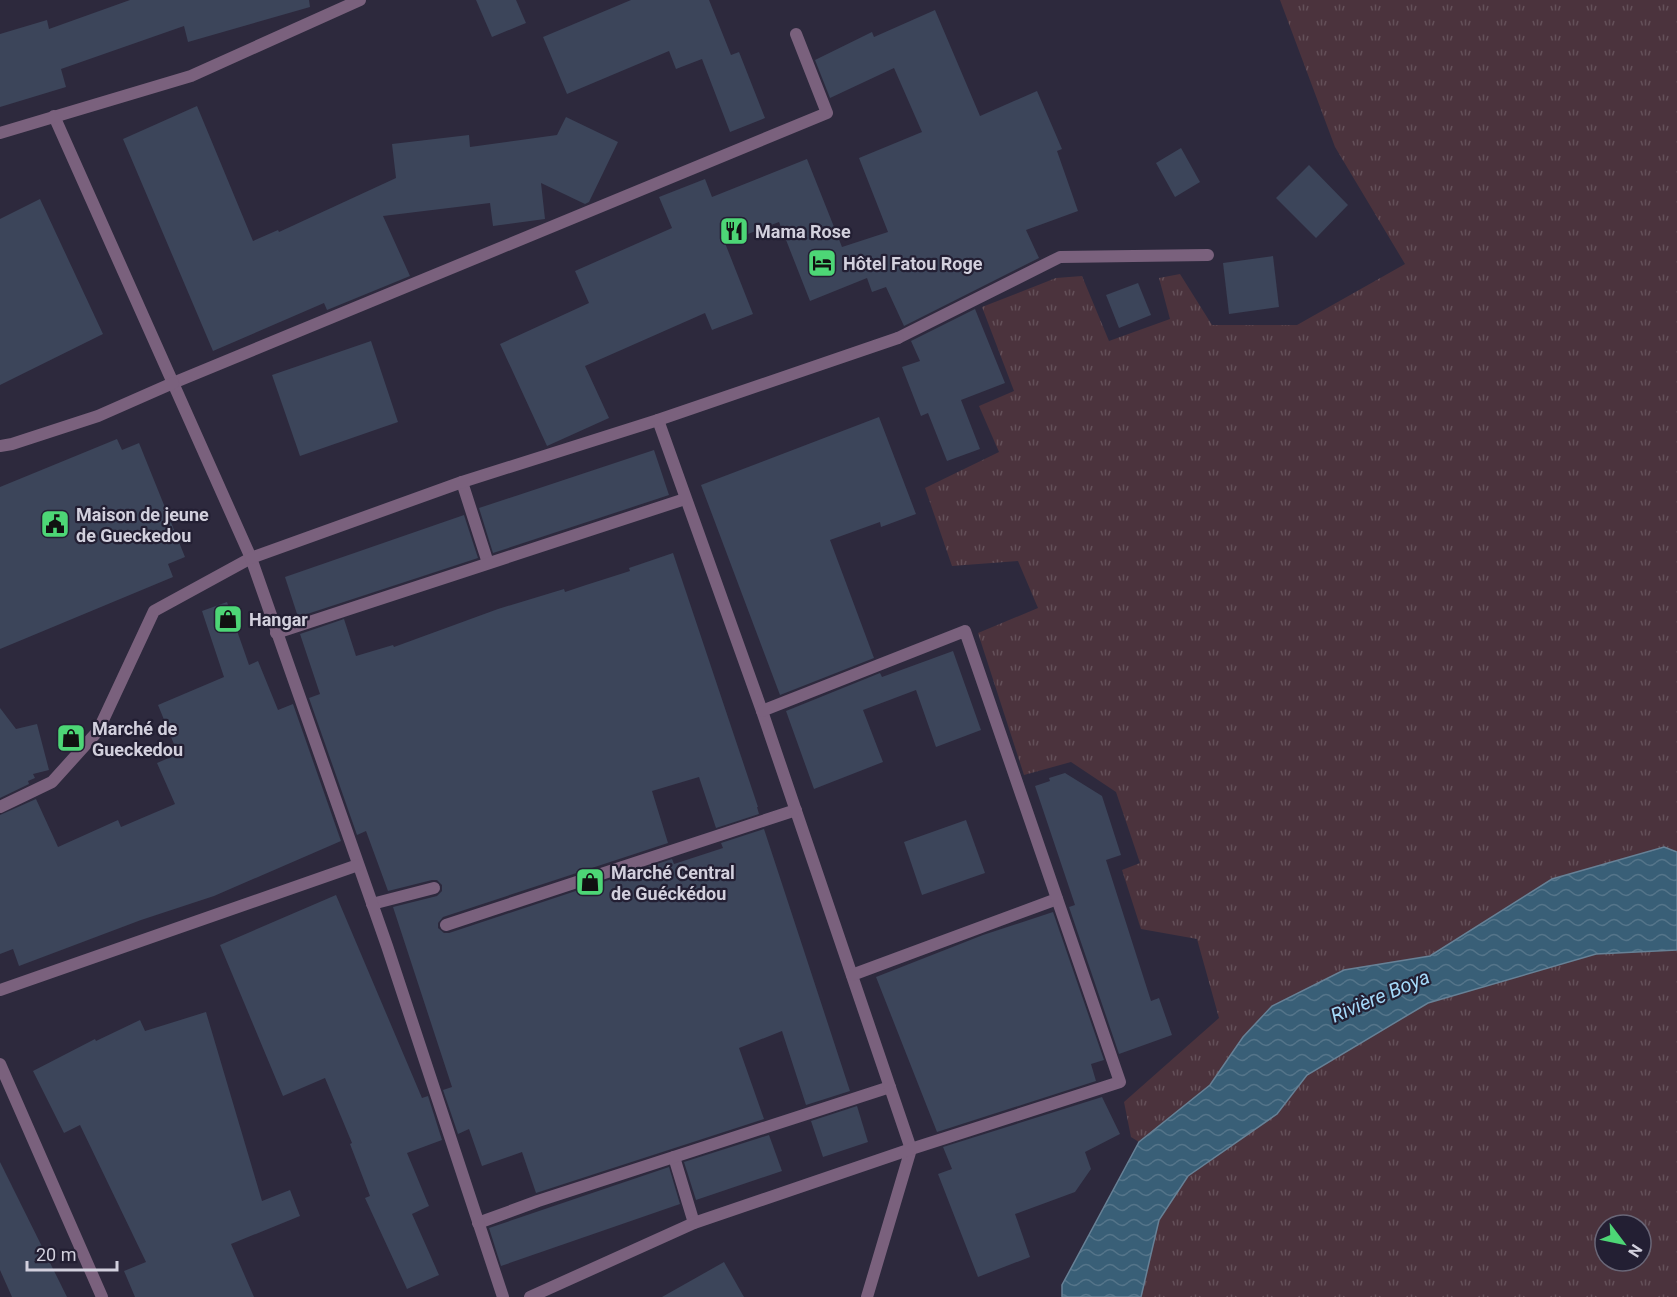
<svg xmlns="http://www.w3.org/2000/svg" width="1677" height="1297" font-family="Roboto,sans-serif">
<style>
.grass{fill:url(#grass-tufts);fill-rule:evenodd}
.water{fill:url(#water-waves);stroke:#678196;stroke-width:1.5}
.building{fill:#3c455a}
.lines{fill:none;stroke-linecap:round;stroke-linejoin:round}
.lane{stroke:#7a617d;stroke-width:12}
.street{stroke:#7a617d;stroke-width:12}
.labels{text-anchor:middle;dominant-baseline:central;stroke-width:4.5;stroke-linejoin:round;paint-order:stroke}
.poi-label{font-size:18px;font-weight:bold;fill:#d2d0dd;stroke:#231f33;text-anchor:start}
.water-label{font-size:20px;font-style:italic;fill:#a5d9f9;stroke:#231f33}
</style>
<defs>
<pattern id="grass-tufts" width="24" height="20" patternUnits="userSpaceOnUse" patternTransform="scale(1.5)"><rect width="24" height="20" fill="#4b333d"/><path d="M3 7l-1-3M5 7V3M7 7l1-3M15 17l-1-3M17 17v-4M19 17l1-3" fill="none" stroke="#645059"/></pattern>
<pattern id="water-waves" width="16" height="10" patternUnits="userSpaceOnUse" patternTransform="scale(1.5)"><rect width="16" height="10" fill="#395f77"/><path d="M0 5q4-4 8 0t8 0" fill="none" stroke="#55758a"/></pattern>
</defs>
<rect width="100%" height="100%" fill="#2d293d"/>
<g class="grass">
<path d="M1280,0H1677V852L1664,847L1552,879L1430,956L1344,970L1272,1006L1243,1037L1210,1085L1139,1142L1131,1137L1124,1102L1219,1018L1197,939L1141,929L1122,870L1140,863L1116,792L1071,762L1024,775L978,633L1038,608L1018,561L952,566L925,488L999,452L979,406L1014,391L982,307L1056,278L1082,276L1109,341L1170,319L1159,278L1180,274L1212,325H1297L1405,264L1335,147Z"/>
<path d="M1677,950V1297H1141L1159,1220L1188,1176L1277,1114L1307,1075L1428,1003L1596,954ZM1605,1225H1641V1261H1605Z"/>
</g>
<path class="water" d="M1664,847L1677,852V950L1596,954L1428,1003L1307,1075L1277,1114L1188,1176L1159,1220L1141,1297H1062V1285L1139,1142L1210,1085L1243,1037L1272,1006L1344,970L1430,956L1552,879Z"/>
<g class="building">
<path d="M130,0H309L310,7L188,42L184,26L61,69L66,87L0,107V34L47,20L49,29Z"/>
<path d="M476,0H516L526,23L492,37Z"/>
<path d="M631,0H709L731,55L739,52L765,118L730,132L702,59L676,69L669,51L567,94L543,37Z"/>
<path d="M935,10L980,116L1037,91L1062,149L1057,151L1078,211L1026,230L1039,258L904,326L886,287L872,292L867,278L810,301L779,222L725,243L753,314L712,330L705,313L585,366L609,418L547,446L500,344L589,303L575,271L672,228L659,197L705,179L712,197L807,159L842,247L888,232L859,158L922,132L894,68L830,98L815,60L872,32L874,37Z"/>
<path d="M197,106L253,241L278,230L279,232L396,178L392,144L469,135L470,147L557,135L566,117L618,142L589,202L585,204L541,183L545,219L493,226L490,203L383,216L410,276L327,310L324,303L213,351L123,139Z"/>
<path d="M1181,148L1200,182L1175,197L1156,163Z"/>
<path d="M1309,165L1348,205L1316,238L1276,198Z"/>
<path d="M40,199L103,334L0,385V219Z"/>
<path d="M1273,256L1279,307L1229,314L1223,263Z"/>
<path d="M1138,283L1151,315L1119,328L1106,295Z"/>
<path d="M975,309L1005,383L961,400L980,449L947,461L928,413L921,416L902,367L920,361L911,341Z"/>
<path d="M371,341L398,422L300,456L272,375Z"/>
<path d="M879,417L916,514L881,527L880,522L830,540L874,658L780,695L701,485Z"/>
<path d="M117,439L122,450L139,443L185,557L168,564L173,577L0,649V487Z"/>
<path d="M654,450L669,495L493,553L479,508Z"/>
<path d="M464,515L478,558L298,617L285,577Z"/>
<path d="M673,553L758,807H757L759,814L716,828L699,777L652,791L668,843L443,917L438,923V928L444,933H449L672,859L674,864L723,848L721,843L764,829L850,1091L806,1105L782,1031L739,1048L764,1119L536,1193L522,1152L482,1166L469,1129L458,1134L443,1090L452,1087L393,907L437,896L442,891V885L437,880H432L388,891L366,831L357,835L309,698L320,694L300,634L344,619L356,656L393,645L394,647L498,609L564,589L565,592L586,585L630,571L629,568Z"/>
<path d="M227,602L249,665L258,661L278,710L293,704L341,841L214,896L141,920L19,966L13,949L0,954V815L36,799L58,847L118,820L121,827L175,804L157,763L178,754L158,705L224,677L202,611Z"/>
<path d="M953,651L981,730L936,747L916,690L863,710L883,762L814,789L786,711L880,673L882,677Z"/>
<path d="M0,708L16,729L37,724L49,770L33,774L35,778L28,781L29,784L0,798Z"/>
<path d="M1065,773L1102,796L1121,855L1106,860L1151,1001L1159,998L1172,1035L1119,1054L1069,907L1075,905L1035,786L1050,781L1049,778Z"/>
<path d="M966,820L985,873L922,895L904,842Z"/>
<path d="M336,895L422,1098L428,1096L442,1140L407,1153L429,1206L412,1214L439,1275L407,1289L365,1198L370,1196L350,1144L352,1143L325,1078L283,1096L220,945Z"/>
<path d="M1053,912L1104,1060L1091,1064L1096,1081L937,1132L876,977L983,935Z"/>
<path d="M206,1012L262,1201L290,1190L300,1216L231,1244L254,1297H135L124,1271L146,1262L80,1125L64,1133L33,1071L95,1039L96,1041L140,1020L145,1031Z"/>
<path d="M1102,1097L1120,1134L1085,1152L1091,1169L1075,1192L1015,1214L1030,1257L978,1277L938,1174L952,1169L943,1147Z"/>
<path d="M857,1106L868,1142L823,1157L811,1121Z"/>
<path d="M769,1135L782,1171L696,1200L684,1162Z"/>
<path d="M0,1162L67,1297H12L0,1270Z"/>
<path d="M669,1167L680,1204L501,1266L489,1228Z"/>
<path d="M724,1262L744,1297H662Z"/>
</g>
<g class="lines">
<g class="lane">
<path d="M898,338L1060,257L1208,255"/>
<path d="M173,383L827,113L796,34"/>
<path d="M462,482L488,563"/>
<path d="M276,633L685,499"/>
<path d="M0,807L52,782L98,731L154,611L251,558"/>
<path d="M372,904L434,888"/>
<path d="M446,925L796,810"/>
<path d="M674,1157L694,1223"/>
<path d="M478,1223L538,1201L890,1087"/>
<path d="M867,1297L911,1149"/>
</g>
<g class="street">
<path d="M54,116L251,558L387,946L503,1297"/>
<path d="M0,133L191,76L360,0"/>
<path d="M658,420L762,711L911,1149"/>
<path d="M0,446L12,444L98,416L173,383"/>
<path d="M251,558L462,482L658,420L898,338"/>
<path d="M852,975L1057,899"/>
<path d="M0,990L358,865"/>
<path d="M0,1064L102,1297"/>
<path d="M530,1297L694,1223L911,1149L1120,1082L965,631L762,711"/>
</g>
</g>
<defs>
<g id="restaurant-square" transform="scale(1.5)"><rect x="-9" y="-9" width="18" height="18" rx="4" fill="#4dd676" stroke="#231f33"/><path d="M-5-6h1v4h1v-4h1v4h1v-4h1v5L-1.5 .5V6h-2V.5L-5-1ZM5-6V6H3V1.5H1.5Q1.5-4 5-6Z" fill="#111"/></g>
<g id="hotel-square" transform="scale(1.5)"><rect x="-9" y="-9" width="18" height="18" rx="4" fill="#4dd676" stroke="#231f33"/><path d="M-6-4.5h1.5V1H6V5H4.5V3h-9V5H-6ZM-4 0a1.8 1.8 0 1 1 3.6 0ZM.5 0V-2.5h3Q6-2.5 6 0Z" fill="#111"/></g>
<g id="civic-square" transform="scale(1.5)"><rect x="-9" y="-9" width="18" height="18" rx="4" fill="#4dd676" stroke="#231f33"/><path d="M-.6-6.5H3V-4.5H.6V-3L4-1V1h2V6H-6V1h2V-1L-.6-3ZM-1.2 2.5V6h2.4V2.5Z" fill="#111"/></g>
<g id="shop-square" transform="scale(1.5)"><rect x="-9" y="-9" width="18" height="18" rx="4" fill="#4dd676" stroke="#231f33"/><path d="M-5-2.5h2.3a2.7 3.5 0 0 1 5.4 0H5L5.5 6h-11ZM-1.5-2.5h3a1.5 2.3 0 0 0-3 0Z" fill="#111"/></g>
</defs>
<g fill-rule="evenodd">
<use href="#restaurant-square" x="734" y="231"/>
<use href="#hotel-square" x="822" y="263"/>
<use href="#civic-square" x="55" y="524"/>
<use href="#shop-square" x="228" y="619"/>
<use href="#shop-square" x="71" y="738"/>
<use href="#shop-square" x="590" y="882"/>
</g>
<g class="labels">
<g class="poi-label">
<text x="755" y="231">Mama Rose</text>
<text x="843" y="263">Hôtel Fatou Roge</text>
<text x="76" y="514">Maison de jeune<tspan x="76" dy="21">de Gueckedou</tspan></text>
<text x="249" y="619">Hangar</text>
<text x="92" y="728">Marché de<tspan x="92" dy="21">Gueckedou</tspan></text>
<text x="611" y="872">Marché Central<tspan x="611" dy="21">de Guéckédou</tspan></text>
</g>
<g class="water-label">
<text transform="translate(1380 996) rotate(-23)">Rivière Boya</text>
</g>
</g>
<g transform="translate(1623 1243) rotate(122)"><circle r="28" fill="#231f33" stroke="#696677" stroke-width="1.5"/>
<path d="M0-4.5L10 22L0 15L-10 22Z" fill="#4dd676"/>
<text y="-9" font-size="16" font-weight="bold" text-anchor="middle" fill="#d2d0dd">N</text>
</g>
<path d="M27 1261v9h90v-9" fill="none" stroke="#d2d0dd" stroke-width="3"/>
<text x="36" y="1261" font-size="18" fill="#d2d0dd" stroke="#231f33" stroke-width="4.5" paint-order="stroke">20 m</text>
</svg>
